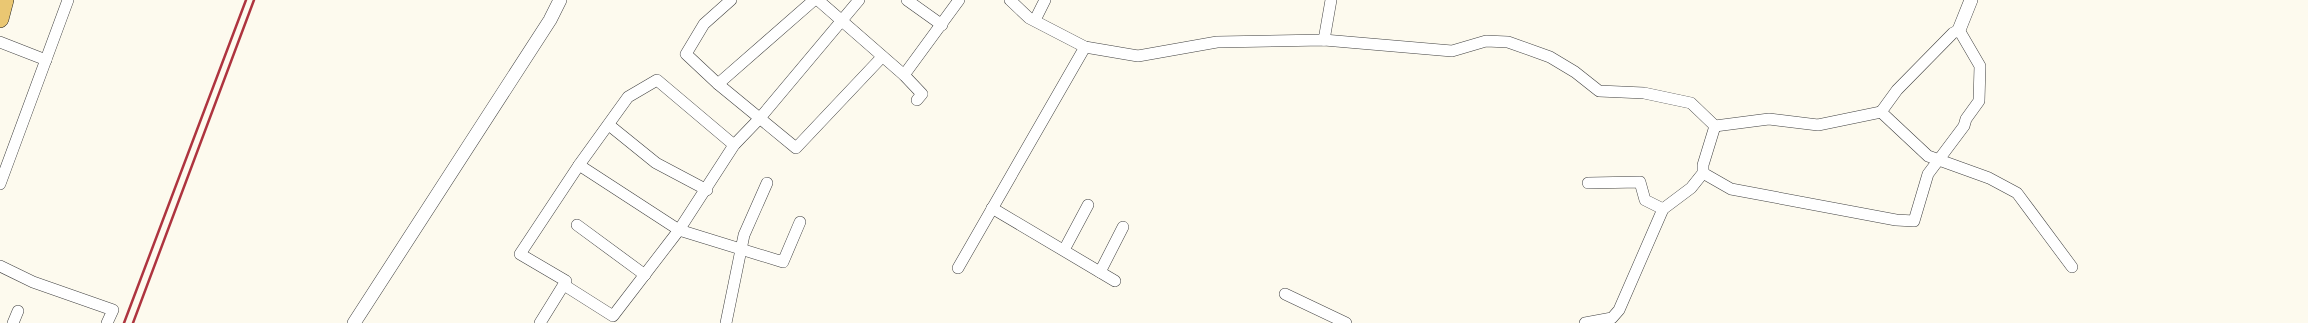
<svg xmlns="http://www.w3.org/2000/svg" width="2308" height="323" font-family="Lora,serif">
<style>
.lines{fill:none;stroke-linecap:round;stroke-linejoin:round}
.minor-casing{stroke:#404040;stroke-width:12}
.tertiary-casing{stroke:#404040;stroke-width:14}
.primary-casing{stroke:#1e1e1e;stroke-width:18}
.minor{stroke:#fff;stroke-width:11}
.tertiary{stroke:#fff;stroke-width:13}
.primary{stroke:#eac772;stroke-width:17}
.rail{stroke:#ae343f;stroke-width:2.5}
</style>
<rect width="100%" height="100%" fill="#fdfaee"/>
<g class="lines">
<g class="minor-casing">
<g id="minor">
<path d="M731,0L704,24L686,54L718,84L796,148L882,57"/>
<path d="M818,0L904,75L922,94L917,100"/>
<path d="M907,0L942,25"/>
<path d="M1010,0L1029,18L1085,47L1138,56L1217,42L1324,40L1452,51L1486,41L1508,42L1550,57L1575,72L1599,91L1644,93L1691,103L1715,126L1769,119L1818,125L1881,112"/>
<path d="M1035,20L1045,0"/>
<path d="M1324,40L1331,0"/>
<path d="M0,42L46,60"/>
<path d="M904,75L959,0"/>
<path d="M718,84L814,0"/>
<path d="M609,125L656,163L707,190"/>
<path d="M734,145L657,80L628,97L579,165L679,230L783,262L800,222"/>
<path d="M1703,173L1731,189L1896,220L1914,221L1928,174L1964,126L1966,119L1979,101L1980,66L1959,30L1953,33L1897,90L1881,112L1928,156L1989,178L2017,193L2072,267"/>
<path d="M1588,183L1640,182L1645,200L1663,209"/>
<path d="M0,184L68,0"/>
<path d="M992,208L1115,281"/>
<path d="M577,225L645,275"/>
<path d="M1064,250L1088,205"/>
<path d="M0,266L33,282L113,310L107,323"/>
<path d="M958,268L1085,47"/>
<path d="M1100,272L1123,227"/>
<path d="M564,285L613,316L679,230L734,145L760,118L859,0"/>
<path d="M1285,294L1346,323"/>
<path d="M13,323L18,311"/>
<path d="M540,323L566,281L520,254L579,165"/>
<path d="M726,323L744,235L767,183"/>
<path d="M1585,323L1612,318L1619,310L1663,209L1691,188L1703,173V165L1715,126"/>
</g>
</g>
<g class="tertiary-casing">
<g id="tertiary">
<path d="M1959,30L1971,0"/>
<path d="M354,323L550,20L560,0"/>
</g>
</g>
<g class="primary-casing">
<path id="primary" d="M0,19L5,0"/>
</g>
<use href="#minor" class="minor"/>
<use href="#tertiary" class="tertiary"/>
<use href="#primary" class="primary"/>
<g class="rail">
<path d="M124,323L246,0"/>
<path d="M133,323L254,0"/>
</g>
</g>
</svg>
